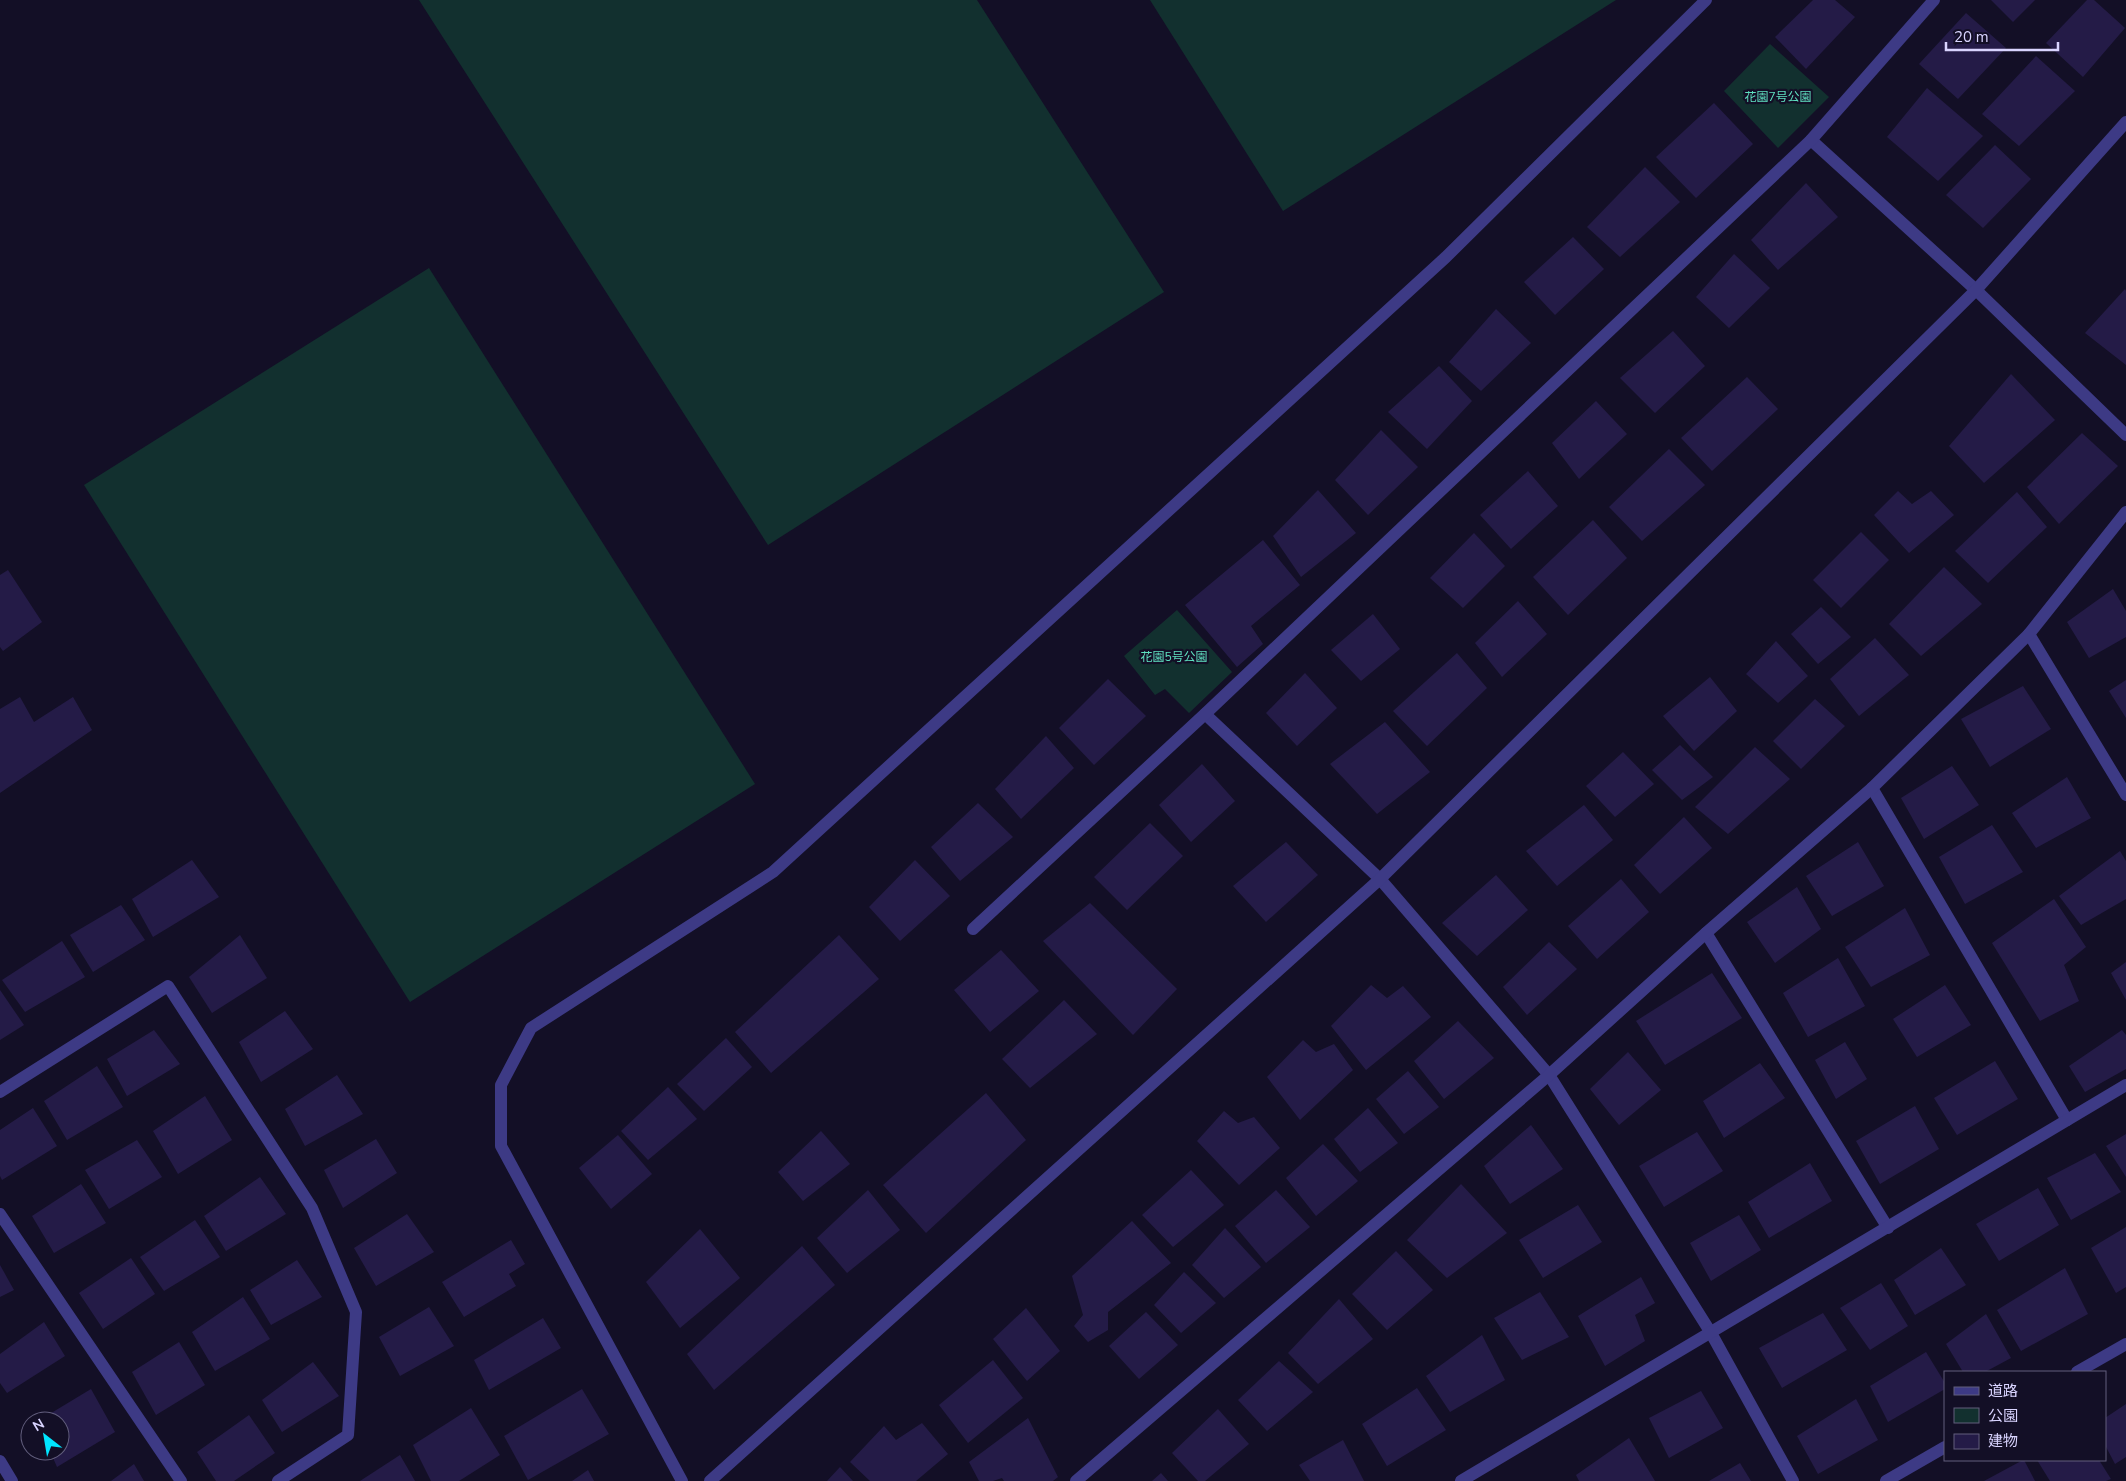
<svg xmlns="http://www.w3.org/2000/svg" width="2126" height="1481" font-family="'Nunito Sans','Noto Sans JP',sans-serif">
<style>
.green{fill:#12302f}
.building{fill:#241b47}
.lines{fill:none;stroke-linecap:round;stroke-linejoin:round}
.minor{stroke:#3d3a85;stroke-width:12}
.tertiary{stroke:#3d3a85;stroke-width:12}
.labels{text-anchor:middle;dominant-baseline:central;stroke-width:4.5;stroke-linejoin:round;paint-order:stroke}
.park-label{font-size:12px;fill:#5fe0c0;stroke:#130f26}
</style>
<rect width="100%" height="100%" fill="#130f26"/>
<g class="green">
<path d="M419,0H977L1164,292L768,545Z"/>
<path d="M1150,0H1616L1283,211Z"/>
<path d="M1770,44L1829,97L1778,148L1724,91Z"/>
<path d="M429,268L755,784L410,1002L84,485Z"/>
<path d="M1177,610L1232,672L1189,713L1165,689L1155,695L1124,656Z"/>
</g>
<g class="building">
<path d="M1813,0H1835L1855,17L1806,69L1775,37Z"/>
<path d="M1991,0H2035L2013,22Z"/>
<path d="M2087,0H2094L2125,28L2083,77L2046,43Z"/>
<path d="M1966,13L2006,48L1958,99L1919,64Z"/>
<path d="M2036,56L2075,91L2019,146L1982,114Z"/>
<path d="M1927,88L1983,136L1938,181L1887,137Z"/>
<path d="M1714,103L1753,144L1696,198L1656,157Z"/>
<path d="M1995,145L2031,179L1983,228L1946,195Z"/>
<path d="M1645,167L1680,202L1620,257L1587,227Z"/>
<path d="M1806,183L1838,217L1778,270L1751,240Z"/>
<path d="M1573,237L1604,269L1555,315L1524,282Z"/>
<path d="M1734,254L1770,288L1729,328L1696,297Z"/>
<path d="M2125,289L2126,291V365L2085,333Z"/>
<path d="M1496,309L1531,343L1481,391L1449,362Z"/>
<path d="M1673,331L1705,366L1655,413L1620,378Z"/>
<path d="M1439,366L1472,401L1427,449L1388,412Z"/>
<path d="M2011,374L2055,420L1984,483L1949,446Z"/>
<path d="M1747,377L1778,409L1712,471L1681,438Z"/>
<path d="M1596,401L1627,434L1579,479L1552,443Z"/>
<path d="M1381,430L1418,467L1368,515L1335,480Z"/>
<path d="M2082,433L2118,466L2059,524L2027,487Z"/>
<path d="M1669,449L1705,485L1642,541L1609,507Z"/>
<path d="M1528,471L1558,506L1511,549L1480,515Z"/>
<path d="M1318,490L1356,533L1301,577L1273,536Z"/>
<path d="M1898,491L1912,504L1931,491L1954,515L1909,553L1874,515Z"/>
<path d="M2017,492L2047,527L1988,583L1955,551Z"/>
<path d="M1593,520L1627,558L1568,615L1533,577Z"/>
<path d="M1861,532L1889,560L1841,608L1813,580Z"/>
<path d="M1474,533L1505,566L1463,608L1430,578Z"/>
<path d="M1263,540L1300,585L1251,626L1263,644L1237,667L1185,605Z"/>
<path d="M1944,567L1982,604L1921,656L1889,624Z"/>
<path d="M8,570L42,622L3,651L0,647V575Z"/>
<path d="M2113,589L2126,611V637L2089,658L2067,622Z"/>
<path d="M1518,601L1547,634L1502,677L1475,643Z"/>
<path d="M1821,607L1851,637L1818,664L1791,634Z"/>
<path d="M1373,614L1400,649L1361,681L1331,650Z"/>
<path d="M1875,638L1909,675L1859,716L1830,679Z"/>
<path d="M1776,641L1808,676L1778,703L1746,674Z"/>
<path d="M1457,653L1487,688L1427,746L1393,711Z"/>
<path d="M1305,673L1337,708L1297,746L1266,713Z"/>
<path d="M1710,677L1737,711L1694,751L1663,716Z"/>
<path d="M1108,679L1146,716L1094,765L1059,728Z"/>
<path d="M2126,680V718L2109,691Z"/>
<path d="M2023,686L2051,729L1990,767L1961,719Z"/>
<path d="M20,697L34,722L73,697L92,730L0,793V709Z"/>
<path d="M1815,699L1845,726L1801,769L1773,741Z"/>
<path d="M1385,722L1430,772L1377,814L1330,764Z"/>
<path d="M1046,736L1074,768L1021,819L995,789Z"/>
<path d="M1680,745L1713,777L1682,800L1652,770Z"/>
<path d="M1755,747L1790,779L1728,834L1695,807Z"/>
<path d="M1623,752L1654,784L1615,817L1586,786Z"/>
<path d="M1202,764L1235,801L1191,842L1159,805Z"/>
<path d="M1952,766L1979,805L1924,839L1901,798Z"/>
<path d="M2067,777L2091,818L2036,848L2012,813Z"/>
<path d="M978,803L1013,837L960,881L931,847Z"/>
<path d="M1584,805L1613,840L1557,886L1526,851Z"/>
<path d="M1684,817L1712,848L1660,894L1634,865Z"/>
<path d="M1150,823L1183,856L1127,910L1094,877Z"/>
<path d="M1992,825L2023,872L1965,904L1939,857Z"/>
<path d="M1286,842L1318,875L1266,922L1233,886Z"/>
<path d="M1858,842L1884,886L1832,916L1806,876Z"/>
<path d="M2120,851L2126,861V899L2081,925L2059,896Z"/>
<path d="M192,860L219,897L153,937L132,899Z"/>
<path d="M915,860L950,896L900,941L869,907Z"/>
<path d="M1496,875L1528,910L1477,956L1442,923Z"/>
<path d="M1621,879L1649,912L1597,959L1568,926Z"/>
<path d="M1797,887L1821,929L1775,963L1747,922Z"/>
<path d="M2054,899L2086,947L2064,965L2079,1001L2040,1021L1992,943Z"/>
<path d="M1090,903L1177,989L1133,1035L1043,941Z"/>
<path d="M121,905L145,940L93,972L70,935Z"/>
<path d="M1905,908L1930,955L1871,987L1845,947Z"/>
<path d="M240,935L267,978L212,1013L189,977Z"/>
<path d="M839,935L879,979L771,1073L735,1032Z"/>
<path d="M62,941L85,977L25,1012L2,980Z"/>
<path d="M1549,942L1577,969L1527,1015L1503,987Z"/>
<path d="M1001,950L1039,991L990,1032L954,990Z"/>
<path d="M1838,958L1865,1006L1808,1037L1783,993Z"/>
<path d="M2126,962V1000L2111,973Z"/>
<path d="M1712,973L1742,1018L1665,1065L1636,1021Z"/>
<path d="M1371,985L1387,998L1403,986L1431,1017L1366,1070L1331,1026Z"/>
<path d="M1945,985L1971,1025L1917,1057L1893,1019Z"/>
<path d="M0,990L24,1025L0,1040Z"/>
<path d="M1064,1000L1097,1034L1030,1088L1002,1059Z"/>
<path d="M285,1011L313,1049L261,1082L239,1042Z"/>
<path d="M1458,1021L1494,1058L1444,1099L1414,1061Z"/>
<path d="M154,1030L180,1064L127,1096L107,1059Z"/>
<path d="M2122,1030L2126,1035V1069L2085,1092L2069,1066Z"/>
<path d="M726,1038L752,1067L704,1111L677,1084Z"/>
<path d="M1303,1040L1316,1052L1334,1044L1353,1070L1300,1120L1267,1077Z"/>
<path d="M1845,1042L1867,1079L1836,1099L1815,1060Z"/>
<path d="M1628,1052L1661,1090L1619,1125L1590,1089Z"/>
<path d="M1995,1061L2018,1099L1957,1135L1934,1098Z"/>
<path d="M1760,1063L1785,1098L1724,1138L1703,1101Z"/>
<path d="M97,1066L123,1107L67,1140L44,1101Z"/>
<path d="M1408,1071L1439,1107L1404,1134L1376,1099Z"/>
<path d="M337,1075L363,1114L305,1146L285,1109Z"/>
<path d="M668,1087L697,1119L648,1160L621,1131Z"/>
<path d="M986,1093L1026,1140L926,1233L883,1185Z"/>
<path d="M205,1096L232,1140L178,1174L153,1131Z"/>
<path d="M1915,1106L1939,1149L1880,1184L1856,1141Z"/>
<path d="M33,1108L57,1146L2,1180L0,1176V1130Z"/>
<path d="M1368,1108L1398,1143L1360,1172L1334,1139Z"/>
<path d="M1224,1111L1238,1123L1254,1117L1280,1148L1239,1185L1197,1141Z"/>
<path d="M1531,1125L1563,1169L1510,1204L1484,1166Z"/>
<path d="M821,1131L850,1164L803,1201L778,1172Z"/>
<path d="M1697,1132L1723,1171L1664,1207L1639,1166Z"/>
<path d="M2126,1134V1177L2106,1146Z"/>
<path d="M618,1135L652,1174L611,1209L579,1168Z"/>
<path d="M376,1139L397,1173L343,1208L324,1170Z"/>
<path d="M137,1140L162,1177L109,1209L85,1170Z"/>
<path d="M1323,1144L1358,1181L1316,1216L1286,1178Z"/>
<path d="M2095,1153L2121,1192L2071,1220L2047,1178Z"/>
<path d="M1810,1163L1832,1201L1769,1238L1748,1202Z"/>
<path d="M1191,1170L1224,1205L1173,1247L1142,1215Z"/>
<path d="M260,1177L286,1214L226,1251L204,1216Z"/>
<path d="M81,1184L106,1223L54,1253L32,1216Z"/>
<path d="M1461,1184L1507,1233L1447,1278L1407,1240Z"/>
<path d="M2038,1188L2059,1225L1999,1261L1976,1224Z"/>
<path d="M868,1190L900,1230L847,1273L817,1238Z"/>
<path d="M1276,1190L1310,1227L1266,1263L1235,1226Z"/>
<path d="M1578,1205L1602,1242L1543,1278L1519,1240Z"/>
<path d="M407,1214L434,1252L376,1286L354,1248Z"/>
<path d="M1739,1215L1761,1250L1711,1281L1690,1243Z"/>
<path d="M195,1220L220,1257L164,1291L140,1257Z"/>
<path d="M1132,1221L1171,1263L1108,1312V1330L1088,1342L1074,1326L1083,1315L1072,1276Z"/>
<path d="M2126,1227V1287L2116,1293L2091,1248Z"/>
<path d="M1225,1228L1261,1267L1224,1298L1192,1265Z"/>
<path d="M700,1229L740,1278L680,1328L646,1282Z"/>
<path d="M511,1240L525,1264L509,1274L516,1286L464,1317L442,1282Z"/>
<path d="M802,1246L835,1285L714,1390L687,1354Z"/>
<path d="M1941,1248L1966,1285L1915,1315L1894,1280Z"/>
<path d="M1396,1251L1433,1290L1387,1330L1352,1294Z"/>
<path d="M131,1258L155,1294L103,1329L79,1293Z"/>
<path d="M297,1260L322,1297L271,1325L250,1290Z"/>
<path d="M0,1265L14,1290L0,1297Z"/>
<path d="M2065,1268L2088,1314L2021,1351L1997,1310Z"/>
<path d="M1184,1272L1216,1303L1181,1333L1154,1305Z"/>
<path d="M1641,1277L1655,1303L1635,1315L1645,1341L1605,1366L1578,1316Z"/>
<path d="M1881,1283L1908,1326L1870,1350L1840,1308Z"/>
<path d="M1540,1292L1569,1337L1522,1360L1494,1318Z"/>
<path d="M243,1297L270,1339L215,1371L192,1332Z"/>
<path d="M1339,1299L1373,1339L1318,1384L1288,1353Z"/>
<path d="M429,1307L454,1346L400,1376L379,1337Z"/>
<path d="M1026,1308L1060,1351L1027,1381L993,1339Z"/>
<path d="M1146,1312L1178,1345L1139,1379L1109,1346Z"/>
<path d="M1823,1313L1847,1350L1782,1388L1759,1348Z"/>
<path d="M1986,1314L2011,1358L1985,1372H1963L1946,1344Z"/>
<path d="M543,1318L561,1348L489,1390L474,1360Z"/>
<path d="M44,1322L65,1356L7,1393L0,1383V1354Z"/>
<path d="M1482,1335L1505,1380L1450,1412L1426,1376Z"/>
<path d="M179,1342L205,1385L156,1415L132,1372Z"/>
<path d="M1926,1352L1945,1383V1389L1888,1422L1870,1386Z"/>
<path d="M993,1360L1023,1398L968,1443L939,1405Z"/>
<path d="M1279,1361L1313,1392L1267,1431L1238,1400Z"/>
<path d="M313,1362L339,1396L282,1432L262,1400Z"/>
<path d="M1417,1388L1446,1430L1387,1466L1362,1424Z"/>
<path d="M91,1389L115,1432L57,1467L50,1451H60V1421H38Z"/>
<path d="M582,1389L609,1434L528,1480L504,1436Z"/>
<path d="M1701,1391L1723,1428L1669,1458L1649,1418Z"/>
<path d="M1856,1399L1878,1440L1818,1474L1797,1436Z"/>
<path d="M2126,1404V1457L2115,1464L2105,1445V1418Z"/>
<path d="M471,1408L500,1455L459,1481H431L413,1445Z"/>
<path d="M1218,1409L1249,1444L1205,1481H1198L1172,1453Z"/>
<path d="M249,1415L275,1453L234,1481H216L197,1452Z"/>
<path d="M1028,1418L1058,1477L1053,1481H1004L1002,1478L993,1481H979L969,1462Z"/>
<path d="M922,1423L948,1454L916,1481H870L850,1462L884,1426L896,1440Z"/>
<path d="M1629,1438L1655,1481H1579L1576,1475Z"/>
<path d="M1343,1440L1364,1481H1310L1299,1465Z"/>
<path d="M400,1455L415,1481H360Z"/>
<path d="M2024,1460L2035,1481H1984L2023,1460Z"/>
<path d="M2037,1460H2099L2111,1479L2106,1481H2050Z"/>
<path d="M1740,1463L1751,1481H1709Z"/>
<path d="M134,1464L144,1481H111Z"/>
<path d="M840,1467L853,1481H827Z"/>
<path d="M588,1470L594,1481H572Z"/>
<path d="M1161,1473L1168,1481H1152Z"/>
</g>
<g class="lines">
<g class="minor">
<path d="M1811,140L1976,290"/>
<path d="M2029,634L2126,795"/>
<path d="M1205,714L1380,879L1549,1075L1711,1333L1793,1481"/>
<path d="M1872,788L2067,1120"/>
<path d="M973,929L1205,714L1811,140L1934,0"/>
<path d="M1706,933L1888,1228"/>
<path d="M0,1092L168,986L312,1208L356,1312L348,1435L278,1481"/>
<path d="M0,1214L181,1481"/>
<path d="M2077,1372L2126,1344"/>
<path d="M682,1481L501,1146V1085L531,1028L773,872L1446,257L1706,0"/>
<path d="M1076,1481L1549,1075L1706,933L1872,788L2029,634L2126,512"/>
<path d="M1461,1481L2126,1085"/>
<path d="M1886,1481L1945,1447"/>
</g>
<g class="tertiary">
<path d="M1976,290L2126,435"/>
<path d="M0,1461L12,1481"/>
<path d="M710,1481L1380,879L1976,290L2126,122"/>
</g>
</g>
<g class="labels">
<g class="park-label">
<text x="1778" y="97">花園7号公園</text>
<text x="1174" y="657">花園5号公園</text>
</g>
</g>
<rect x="1944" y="1371" width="162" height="90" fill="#130f26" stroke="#625e7d"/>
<rect x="1954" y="1387" width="25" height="8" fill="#3d3a85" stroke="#625e7d"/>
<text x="1988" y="1396" font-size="15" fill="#d9d4ff">道路</text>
<rect x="1954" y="1408" width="25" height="15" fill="#12302f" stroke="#625e7d"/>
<text x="1988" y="1421" font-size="15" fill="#d9d4ff">公園</text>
<rect x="1954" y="1434" width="25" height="15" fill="#241b47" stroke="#625e7d"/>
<text x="1988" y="1446" font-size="15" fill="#d9d4ff">建物</text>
<g transform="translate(45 1436) rotate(329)"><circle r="24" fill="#130f26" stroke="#625e7d"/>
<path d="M0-4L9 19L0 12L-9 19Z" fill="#00e5ff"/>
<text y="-8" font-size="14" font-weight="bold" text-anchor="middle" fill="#d9d4ff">N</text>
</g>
<path d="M1946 42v8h112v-8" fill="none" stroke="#d9d4ff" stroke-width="2.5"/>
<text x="1954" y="42" font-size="15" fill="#d9d4ff" stroke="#130f26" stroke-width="4" paint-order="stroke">20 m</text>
</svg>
